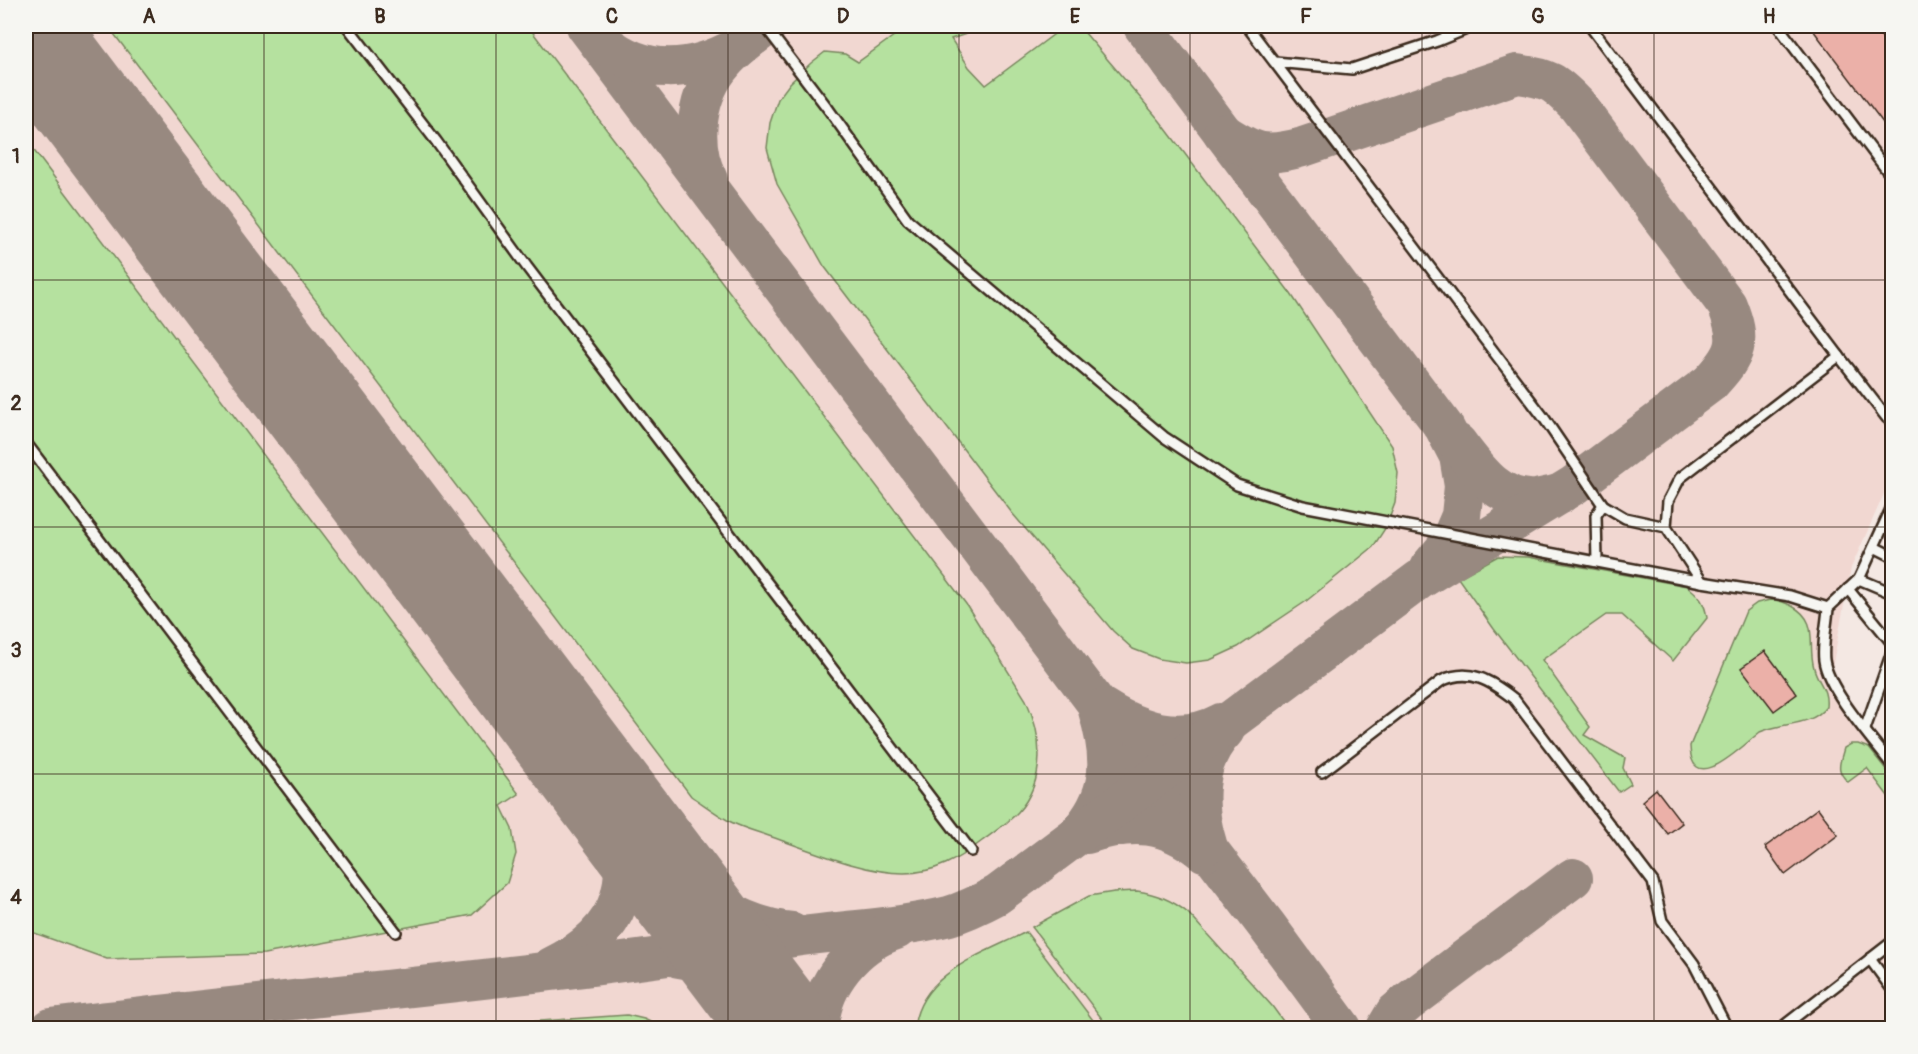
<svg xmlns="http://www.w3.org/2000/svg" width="1918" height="1054" font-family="Pangolin,sans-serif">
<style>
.built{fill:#f1d7d1}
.green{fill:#b5e19f;stroke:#78865e;stroke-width:1.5}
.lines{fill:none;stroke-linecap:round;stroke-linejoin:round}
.taxiway{stroke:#988980;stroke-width:40}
.runway{stroke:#988980;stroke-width:100}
.building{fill:#ebb0a8;stroke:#3b2a1e;stroke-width:1.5}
.lane-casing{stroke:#3b2a1e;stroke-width:14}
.lane{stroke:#f6f6f2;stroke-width:9}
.grid{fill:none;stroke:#3b2a1e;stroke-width:1.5;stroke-opacity:0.55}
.neatline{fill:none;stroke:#3b2a1e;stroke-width:2}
.grid-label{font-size:20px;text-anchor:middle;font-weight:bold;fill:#3b2a1e}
</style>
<rect width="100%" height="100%" fill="#f4e8e3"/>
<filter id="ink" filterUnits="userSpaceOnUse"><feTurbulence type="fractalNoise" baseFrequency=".0167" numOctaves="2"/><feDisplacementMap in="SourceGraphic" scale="12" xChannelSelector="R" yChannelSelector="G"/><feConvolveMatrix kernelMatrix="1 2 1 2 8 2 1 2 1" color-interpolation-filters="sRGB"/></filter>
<g filter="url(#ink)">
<path class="built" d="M26,26H1879L1892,43V476L1851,568L1830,679L1892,765V1028H26Z"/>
<g class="green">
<path d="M108,26H528L966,604L1026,700C1043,737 1046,780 1018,812C1008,823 994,832 982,841C959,859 935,873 904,873C863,873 810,850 772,837C758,832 742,828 729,821C716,814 703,804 691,796Z"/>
<path d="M901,26H990L951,39L969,67L986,85L1065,26H1079L1160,121L1291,294L1392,446L1398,473L1395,503L1386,527L1373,547L1305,602L1238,647L1210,660L1186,663L1159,659L1133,649L1113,631L1012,513L824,266L777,184L767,148L770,123L778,99L790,83L811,63L825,52L845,54L858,62L902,30Z"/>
<path d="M26,140L519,794L501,806L512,829L516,854L507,883L472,915L264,954L107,959L26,930Z"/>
<path d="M1498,556L1528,557L1687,586C1699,595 1705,603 1707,618L1673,661L1622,615H1606L1542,660L1590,727L1584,735L1625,758L1623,768L1631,784L1619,792L1494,629L1458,578Z"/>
<path d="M1770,600C1779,600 1784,602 1792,606C1820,621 1807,644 1814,668C1818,684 1828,688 1826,707C1811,727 1781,722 1760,732C1743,745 1691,799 1690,746L1746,611L1757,603Z"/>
<path d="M1851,744H1858L1869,748L1892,777V799L1891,800L1867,768L1848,782C1835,770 1840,763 1844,748Z"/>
<path d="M1137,891C1157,894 1172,900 1188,913L1272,1006L1288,1028H1109L1032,927L1089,896L1114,892Z"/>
<path d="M1026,932L1099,1028H914C920,973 983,954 1026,932Z"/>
<path d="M627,1015L644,1019L663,1028H472L470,1026Z"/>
</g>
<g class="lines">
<g class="taxiway">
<path d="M586,26L1097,704L1267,926L1342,1028"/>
<path d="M1143,26L1444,427L1459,456L1464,486L1461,516L1449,544L1429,568"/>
<path d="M603,42C644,77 692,72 736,48"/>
<path d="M708,180C689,143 696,93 724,62C736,48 752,37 767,26"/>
<path d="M1457,443C1477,469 1499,502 1536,499C1544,498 1552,495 1560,494"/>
<path d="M1103,708C1139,731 1182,744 1221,723"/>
<path d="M1083,828C1114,790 1111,754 1098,710"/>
<path d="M1087,834C1133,819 1166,821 1204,852"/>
<path d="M1207,844C1195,805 1195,761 1225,730"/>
<path d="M659,865C697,896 742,927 792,932"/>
<path d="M679,958C706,962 727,974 751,987"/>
<path d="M551,967C628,931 638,874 609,799"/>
<path d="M51,1028C295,997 540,978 782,939C836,930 897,929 949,916C966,911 982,903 997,895L1419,580L1574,485L1710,383C1737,354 1742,342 1727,305L1577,105C1555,82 1549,78 1517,74L1303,147C1265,157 1255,154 1223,133"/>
<path d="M819,1028C821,984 855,943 896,930"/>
<path d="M1386,1028L1395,1013L1408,1002L1573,878"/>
</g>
<path class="runway" d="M26,28L782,1028"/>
</g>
<g class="building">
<path d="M1810,26H1873L1893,51V136Z"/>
<path d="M1765,651L1797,694L1774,711L1741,668Z"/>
<path d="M1656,789L1682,823L1668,834L1642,801Z"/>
<path d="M1818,808L1838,835L1785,875L1765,847Z"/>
</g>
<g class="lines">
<g class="lane-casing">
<g id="lane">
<path d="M347,26L436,141L527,267L971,851"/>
<path d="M765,26L829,110L908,220L1164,437L1237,485L1303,506L1702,582L1790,596L1828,608"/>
<path d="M1247,26L1544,418L1603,505L1625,518L1666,527L1702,582"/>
<path d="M1590,26L1839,356"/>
<path d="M1778,26L1892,177"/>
<path d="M1275,62L1352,69L1437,41L1474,26"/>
<path d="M26,443L396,932"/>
<path d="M1892,507L1859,579L1828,608C1827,624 1822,645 1824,660C1828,690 1873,740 1892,765"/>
<path d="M1666,527L1668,501L1680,478L1839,356L1887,418L1892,420"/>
<path d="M1874,547L1892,556"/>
<path d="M1597,561L1596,515L1603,505"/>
<path d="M1859,579L1892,593"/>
<path d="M1848,589L1892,643"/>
<path d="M1865,729L1892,652"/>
<path d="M1322,772L1441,681C1470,667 1491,681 1514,699L1653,882L1662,921L1694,964L1727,1028"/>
<path d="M1870,959L1892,989"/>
<path d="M1781,1028L1892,942"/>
</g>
</g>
<use href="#lane" class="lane"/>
</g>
</g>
<path class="grid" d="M264,26V1028M496,26V1028M728,26V1028M959,26V1028M1190,26V1028M1422,26V1028M1654,26V1028M26,280H1892M26,527H1892M26,774H1892"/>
<rect width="1918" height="1054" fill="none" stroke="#f6f6f2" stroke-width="66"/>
<rect x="33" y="33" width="1852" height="988" class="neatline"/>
<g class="grid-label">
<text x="149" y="23">A</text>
<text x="380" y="23">B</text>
<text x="612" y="23">C</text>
<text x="843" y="23">D</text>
<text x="1075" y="23">E</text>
<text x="1306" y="23">F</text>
<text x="1538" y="23">G</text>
<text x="1769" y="23">H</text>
<text x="16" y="163">1</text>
<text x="16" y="410">2</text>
<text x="16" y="657">3</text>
<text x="16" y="904">4</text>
</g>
</svg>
